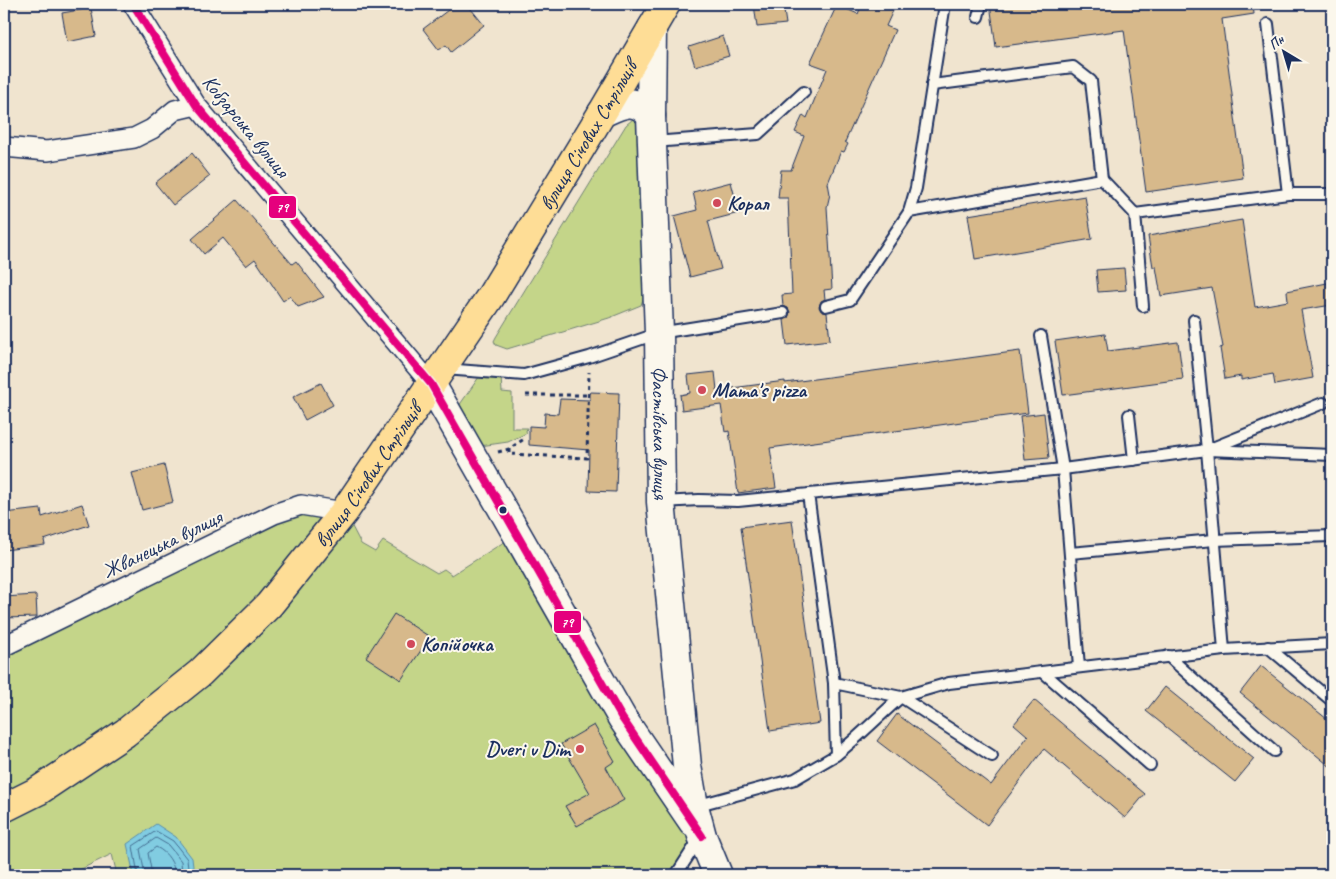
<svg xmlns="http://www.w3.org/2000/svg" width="1336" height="879" font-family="Caveat,sans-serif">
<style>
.green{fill:#c4d589;stroke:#708274}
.water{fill:#81cce1;stroke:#588dad}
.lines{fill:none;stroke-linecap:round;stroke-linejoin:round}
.shore{stroke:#446e92;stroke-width:1}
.building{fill:#d7b98b;stroke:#1b2f5e}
.service-casing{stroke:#1b2f5e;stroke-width:14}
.minor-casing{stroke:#1b2f5e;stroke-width:22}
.secondary-casing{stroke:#1b2f5e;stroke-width:31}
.primary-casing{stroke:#1b2f5e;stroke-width:31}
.path{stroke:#1b2f5e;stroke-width:3;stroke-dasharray:4 4;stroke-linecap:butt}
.service{stroke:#fbf7ec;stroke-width:10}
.minor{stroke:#fbf7ec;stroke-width:19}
.secondary{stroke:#fbf7ec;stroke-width:28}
.primary{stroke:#fedd96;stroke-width:28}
.bus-1-casing{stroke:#fbf7ec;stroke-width:11}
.bus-1{stroke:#e5007d;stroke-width:8}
.poi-dot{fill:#d1495b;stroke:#fbf7ec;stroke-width:2}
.bus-dot{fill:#1b2f5e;stroke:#fbf7ec;stroke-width:2}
.labels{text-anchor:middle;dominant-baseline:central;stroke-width:4;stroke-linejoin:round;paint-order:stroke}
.street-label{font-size:21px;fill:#1b2f5e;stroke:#fbf7ec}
.poi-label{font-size:21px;font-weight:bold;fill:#1b2f5e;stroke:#fbf7ec;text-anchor:start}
.line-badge{stroke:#fbf7ec;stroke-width:2}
.badge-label{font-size:14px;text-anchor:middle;font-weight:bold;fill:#fff}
</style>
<rect width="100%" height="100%" fill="#f0e4cf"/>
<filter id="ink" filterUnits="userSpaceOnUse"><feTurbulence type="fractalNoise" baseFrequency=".02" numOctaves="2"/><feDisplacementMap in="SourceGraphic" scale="10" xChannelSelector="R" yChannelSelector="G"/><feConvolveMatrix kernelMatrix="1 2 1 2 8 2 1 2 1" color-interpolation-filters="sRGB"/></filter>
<g filter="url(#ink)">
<g class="green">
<path d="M633,119L641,122L646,290L641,305L609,318L507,349L496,345L494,341L496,337L626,125Z"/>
<path d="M501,376L502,392L512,393V428H527L526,431L527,433L508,442L473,447L454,413L479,377Z"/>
<path d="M345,513L361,544L375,552L383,541L437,573L444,569L452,575L515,535L702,837L677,875H117L112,854L69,875H4V647L276,515Z"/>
</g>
<path class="water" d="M156,824L176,837L192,858L194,875H134L127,844Z"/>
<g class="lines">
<g class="shore">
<path d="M138,875L133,846L156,831L173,841L187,859L189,875"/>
<path d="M145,875L140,849L156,838L168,845L181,861L182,875"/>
<path d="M152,875L148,853L156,847C168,853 174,863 175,875"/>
</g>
</g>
<g class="building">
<path d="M456,4H467L484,25L451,52L446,45L439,50L423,29Z"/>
<path d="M754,4H783L786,24L757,27Z"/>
<path d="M862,4H896L886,26L895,30L845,142L848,144L844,152L841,151L828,183L830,194L827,207L832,289L824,290L825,299L821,301L819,307L821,311L827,313L830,340L787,345L784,320L788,318L790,312L788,308L783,306L782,295L792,294L788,198H778L781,170H791L804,136L795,132L803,115L807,118L827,69L810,63L837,5L858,14Z"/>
<path d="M990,4H1253L1254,14L1222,19L1243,178L1146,192L1124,30L996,47Z"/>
<path d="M91,8L96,36L67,42L62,13Z"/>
<path d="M723,36L729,56L695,66L689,47Z"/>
<path d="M192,153L210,176L173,205L155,183Z"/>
<path d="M731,182L739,213L708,221L721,269L690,277L674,216L697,210L693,192Z"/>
<path d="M1085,196L1092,239L975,259L968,215Z"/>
<path d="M237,200L292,264L296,261L324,297L298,307L290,296L283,301L255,259L246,266L223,238L204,254L192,239Z"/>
<path d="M1242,220L1255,307L1288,301L1287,291L1332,282V305L1301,310L1313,378L1275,385L1273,374L1241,380V376L1225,379L1220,348L1223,347L1212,288L1161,296L1156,267H1153L1148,236Z"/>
<path d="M1124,268L1126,290L1098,292L1096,270Z"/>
<path d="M1105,334L1108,351L1178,342L1183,379L1063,395L1055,341Z"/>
<path d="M1020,351L1028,413L770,448L776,488L738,493L729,431L725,432L721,405L682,410L680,395L690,393L688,375L715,372L717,390L785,381V383Z"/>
<path d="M321,383L333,405L305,420L293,397Z"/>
<path d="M590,392L619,393L616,492L588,491L589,450L529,445V426L544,427L545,413L558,414L560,399L590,400Z"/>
<path d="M1044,413L1049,458L1025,460L1020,416Z"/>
<path d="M164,465L173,502L142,510L132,473Z"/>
<path d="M82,504L89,525L44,540L45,545L4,550V513L41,509L42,517Z"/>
<path d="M792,520L820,723L770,731L741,527Z"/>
<path d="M36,595L37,617L4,618V597Z"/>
<path d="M394,614L430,637L401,680L366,657Z"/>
<path d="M1261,666L1332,723V768L1240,693Z"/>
<path d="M1165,687L1254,759L1235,782L1146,711Z"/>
<path d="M1034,700L1145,794L1125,818L1044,749L987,825L877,741L897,714L991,785L1028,736L1014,724Z"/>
<path d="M594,725L615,761L606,767L624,800L577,826L565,806L590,793L561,744Z"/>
</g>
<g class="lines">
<g class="service-casing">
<g id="service">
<path d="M978,17L981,4"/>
<path d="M1268,24L1288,194"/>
<path d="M932,85L1073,67L1091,81L1102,179"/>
<path d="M653,142L758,134L804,92"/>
<path d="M909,212L1102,179L1135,214L1288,194H1332"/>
<path d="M1135,214L1143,306"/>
<path d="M826,306L850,300L909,212L916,188L945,4"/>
<path d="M1194,320L1207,450"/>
<path d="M1041,336L1063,469L1079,667"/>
<path d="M444,369L524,375L589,357L659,333L783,313"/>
<path d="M1129,415L1134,460"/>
<path d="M1210,449L1323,403"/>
<path d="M1207,450L1332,455"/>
<path d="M662,502L699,500L738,501L1063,469L1207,450L1224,650L949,683L901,697L834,683L808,494"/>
<path d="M1070,553L1214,540L1332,536"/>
<path d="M1268,647L1332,701"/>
<path d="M1224,650L1332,644"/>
<path d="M1168,656L1274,751"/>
<path d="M1043,672L1150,765"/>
<path d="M836,755C859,737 879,716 901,697L992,756"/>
<path d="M695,806L795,779L836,755L834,683"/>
<path d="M676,875L700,838"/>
</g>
</g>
<g class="minor-casing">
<g id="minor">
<path d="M133,4L196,105L431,384"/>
<path d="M4,147L47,151L134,138L152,129L175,110L196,105"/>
<path d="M4,646L274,514L301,505L344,512"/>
</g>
</g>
<g class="secondary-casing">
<g id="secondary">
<path id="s1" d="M652,28L651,116L659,333L661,502L687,766L694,806L702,836L718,875"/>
<path d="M602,113C622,104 635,96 651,116"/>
<path d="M431,384L622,718L693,822"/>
</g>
</g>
<g class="primary-casing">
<g id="primary">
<path id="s2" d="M4,808L38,791L125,733L200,673L269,605L344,512L491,296L602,113L666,4"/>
</g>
</g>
<g class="path">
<path d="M526,395H588"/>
<path d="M509,449V454L587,458L589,372"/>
<path d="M498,452L509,449L524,439"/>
</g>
<use href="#service" class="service"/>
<use href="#minor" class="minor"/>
<use href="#secondary" class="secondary"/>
<use href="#primary" class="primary"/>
<g class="bus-1-casing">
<path id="bus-1" d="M133,4L196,105L431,384L622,718L702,836"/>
</g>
<use href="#bus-1" class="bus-1"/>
</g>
</g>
<g class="poi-dot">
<circle cx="717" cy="203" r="5"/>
<circle cx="702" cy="390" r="5"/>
<circle cx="411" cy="644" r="5"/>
<circle cx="580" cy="749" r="5"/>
</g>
<circle class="bus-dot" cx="503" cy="510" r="4.5"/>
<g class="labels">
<g class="street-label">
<text transform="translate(246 126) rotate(51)">Кобзарська вулиця</text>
<text stroke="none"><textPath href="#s2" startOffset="904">вулиця Січових Стрільців</textPath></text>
<text stroke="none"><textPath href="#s1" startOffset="405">Фастівська вулиця</textPath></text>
<text stroke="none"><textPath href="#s2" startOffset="499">вулиця Січових Стрільців</textPath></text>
<text transform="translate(162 544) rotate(-26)">Жванецька вулиця</text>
</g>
<g class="poi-label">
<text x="727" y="203">Корал</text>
<text x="712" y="390">Mama's pizza</text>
<text x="421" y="644">Копійочка</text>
<text x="570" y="749" text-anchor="end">Dveri v Dim</text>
</g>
</g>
<g class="line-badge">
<rect x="268" y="195" width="29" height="24" rx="5" fill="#e5007d"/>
<rect x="553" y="610" width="29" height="24" rx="5" fill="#e5007d"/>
</g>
<g class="badge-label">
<text x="282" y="212">79</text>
<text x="567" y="627">79</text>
</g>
<rect width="1336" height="879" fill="none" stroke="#fbf7ec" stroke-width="20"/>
<rect x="10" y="10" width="1316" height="859" fill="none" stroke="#1b2f5e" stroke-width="2" filter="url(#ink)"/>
<g transform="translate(1284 52) rotate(322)" stroke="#fbf7ec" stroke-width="4" paint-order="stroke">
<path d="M0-4L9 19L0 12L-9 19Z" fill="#1b2f5e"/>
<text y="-8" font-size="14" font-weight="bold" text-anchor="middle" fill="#1b2f5e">Пн</text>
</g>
</svg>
